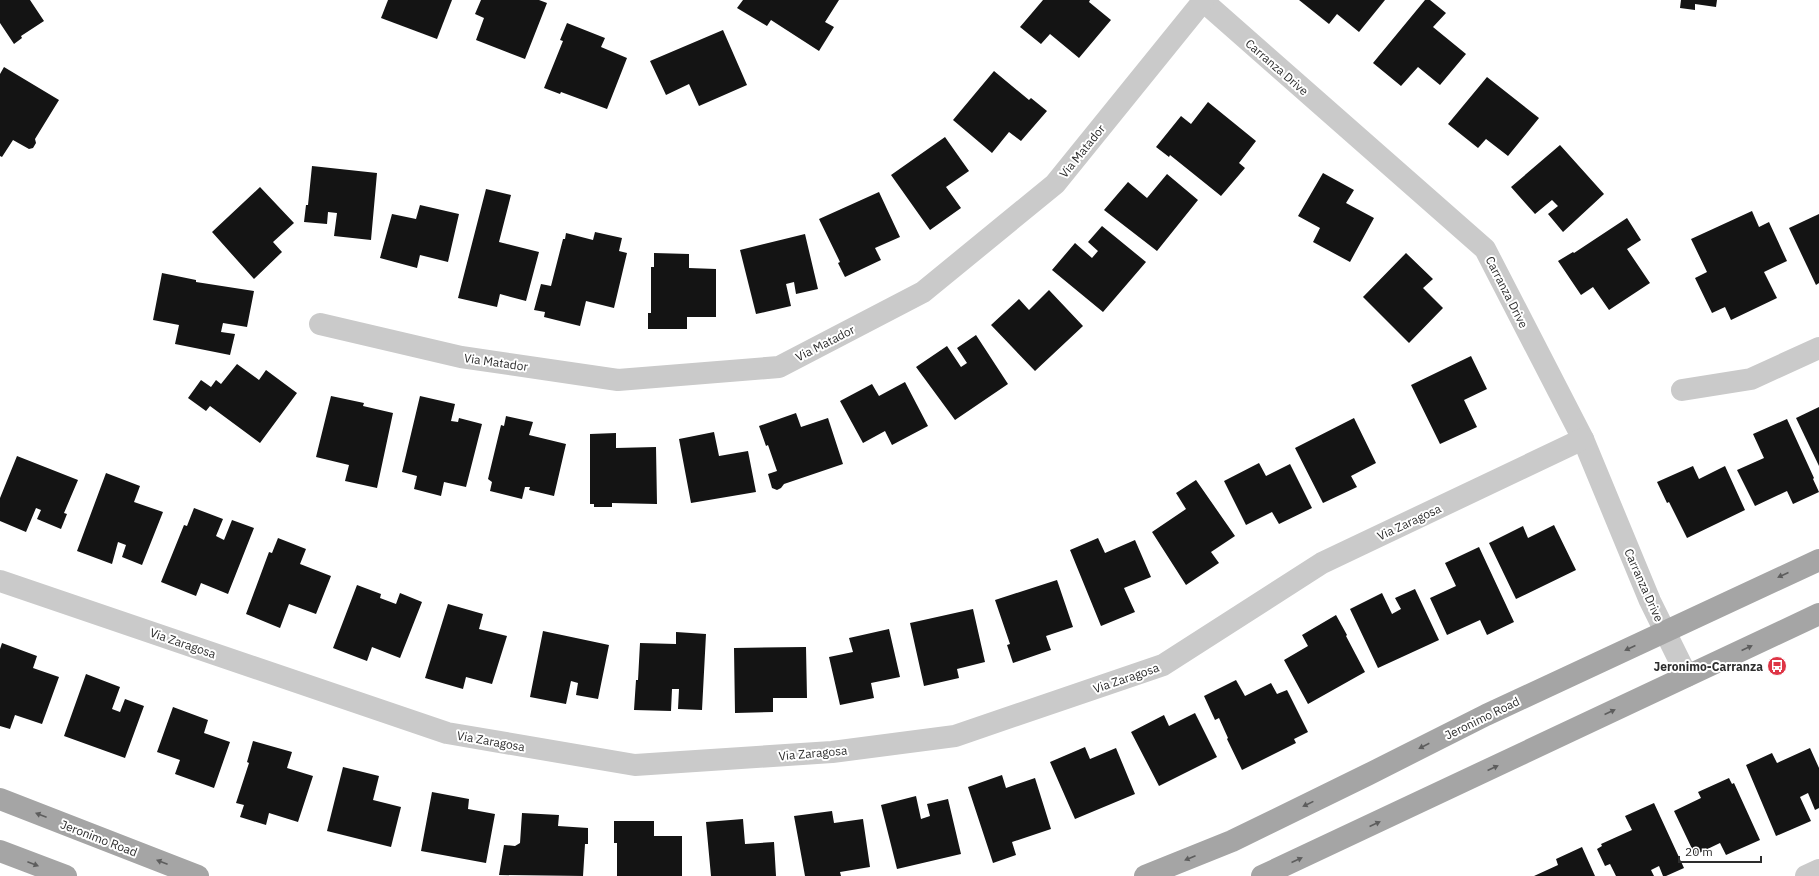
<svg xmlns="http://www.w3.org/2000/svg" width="1819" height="876" font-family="'IBM Plex Sans',sans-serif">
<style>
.building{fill:#141414}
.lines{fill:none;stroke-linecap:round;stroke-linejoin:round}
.minor{stroke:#cacaca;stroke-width:22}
.major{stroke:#a5a5a5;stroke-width:22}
.oneway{fill:#5d5d5d}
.labels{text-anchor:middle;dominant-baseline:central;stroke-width:4;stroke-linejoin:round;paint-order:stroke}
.street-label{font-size:12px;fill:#2d2d2d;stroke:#fff}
.poi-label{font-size:12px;font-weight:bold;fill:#2d2d2d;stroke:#fff;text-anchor:end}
</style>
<rect width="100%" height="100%" fill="#fff"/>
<g class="building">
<path d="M0,0H30L44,21L21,36L22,38L14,44L0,23Z"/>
<path d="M388,0H452L437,39L381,18Z"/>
<path d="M481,0H539L547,3L525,59L476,40L484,18L475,14Z"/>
<path d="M743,0H839L825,22L834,27L819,51L771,20L767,26L737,8Z"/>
<path d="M1043,0H1090L1089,2L1111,20L1079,58L1050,34L1041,44L1020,27Z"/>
<path d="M1299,0H1385L1359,32L1337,14L1329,24Z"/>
<path d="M1425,0H1430L1446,13L1433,27L1466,54L1440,85L1418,67L1401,86L1373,63Z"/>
<path d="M1681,0H1717L1716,7L1695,4V10L1680,8Z"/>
<path d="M567,23L605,38L601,47L627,58L607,109L561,92L560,94L544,88L563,41L560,40Z"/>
<path d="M723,30L747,85L699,106L689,84L666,95L650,61Z"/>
<path d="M4,67L59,100L35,139L36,143L33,148L29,149L13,140L2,157L0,156V74Z"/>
<path d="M994,71L1029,100L1031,98L1047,111L1021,141L1009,132L992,153L953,120Z"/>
<path d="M1487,77L1539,118L1508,156L1486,139L1478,148L1448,124Z"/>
<path d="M1208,102L1256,141L1239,163L1245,168L1221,196L1170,155L1169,157L1156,147L1181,116L1191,124Z"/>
<path d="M945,137L969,171L946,187L961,208L930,230L891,175Z"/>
<path d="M1560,145L1604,194L1563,232L1548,214L1558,206L1552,200L1535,214L1511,187Z"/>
<path d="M312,166L377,173L371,240L334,236L337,213L328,212L327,224L304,222L306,205H308Z"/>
<path d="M1323,173L1354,190L1346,203L1374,218L1350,262L1313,242L1320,228L1298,216Z"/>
<path d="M1167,174L1198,200L1157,251L1104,210L1128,182L1147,198Z"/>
<path d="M260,187L294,223L273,242L282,252L254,279L212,232Z"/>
<path d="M486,189L511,195L499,242L539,252L526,301L500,294L497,307L458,298Z"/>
<path d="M879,192L900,237L875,248L881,260L845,277L838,263L840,262L819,219Z"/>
<path d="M420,205L459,214L448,262L420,255L417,268L380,258L392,214L416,219Z"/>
<path d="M1752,211L1759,227L1769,222L1787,261L1764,272L1777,298L1731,320L1725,307L1712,313L1695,278L1707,272L1691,239Z"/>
<path d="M1819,214V283L1816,285L1789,228Z"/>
<path d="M1627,218L1641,240L1627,249L1650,283L1609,310L1593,287L1581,295L1558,261L1573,252L1574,253Z"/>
<path d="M1102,226L1146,262L1103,312L1052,270L1075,243L1092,258L1098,251L1088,242Z"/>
<path d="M595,232L622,238L619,251L627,253L614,308L586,301L580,326L544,317L545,312L534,310L541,284L551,286L563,239H565L566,233L593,240Z"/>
<path d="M805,234L818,289L796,294L794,282L786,284L791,306L756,314L740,250Z"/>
<path d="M654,253L689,254V268L716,269V317H687V329H648V313H651V267H654Z"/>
<path d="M1406,253L1433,279L1423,288L1443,308L1409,343L1363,297Z"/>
<path d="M162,273L196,280V282L254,291L247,327L223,323L221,332L235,334L230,355L175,344L179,325L153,320Z"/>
<path d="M1049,290L1083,326L1035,371L991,325L1019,299L1029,310Z"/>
<path d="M976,335L1008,384L955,420L916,367L947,346L961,367L967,363L957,348Z"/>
<path d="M1471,356L1487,389L1464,400L1477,427L1440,444L1411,385Z"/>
<path d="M237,364L259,380L266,370L297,393L260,443L210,406L206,411L188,398L201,380L211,387L216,380L221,384Z"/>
<path d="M905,382L928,426L892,445L885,431L863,443L840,401L872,384L879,396Z"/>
<path d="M331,396L364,403L363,406L393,413L377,488L345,481L349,465L316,457Z"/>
<path d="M420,396L455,404L451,421L458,422L459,418L482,424L466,487L444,482L441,496L414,489L417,476L402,472Z"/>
<path d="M1819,407V466L1796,418Z"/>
<path d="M796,413L801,427L828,418L843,464L784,484L781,488L777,490L772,488L768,474L777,471L768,445L766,446L759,426Z"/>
<path d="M506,416L533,422L529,435L566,444L554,496L529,490L530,487H525L522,499L490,491L492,482L488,479L501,425L504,426Z"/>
<path d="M1354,418L1376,463L1351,476L1357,487L1323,503L1295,448Z"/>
<path d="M1787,419L1814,478L1813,479L1819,492L1793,504L1787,491L1755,506L1737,470L1764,458L1753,434Z"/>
<path d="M714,432L719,456L748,451L756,492L691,503L679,439Z"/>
<path d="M616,433V448L656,447L657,504L612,503V507H594V504H590V434Z"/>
<path d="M17,456L78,480L64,513L67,514L61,529L37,519L41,510L36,508L26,532L0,521V498Z"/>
<path d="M1259,463L1266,476L1290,464L1312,508L1279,524L1272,512L1246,525L1224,481Z"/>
<path d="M1693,466L1699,479L1725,466L1745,510L1687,538L1669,502L1667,503L1657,482Z"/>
<path d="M106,473L140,486L134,502L163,512L142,565L122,557L126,545L118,542L112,564L77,551Z"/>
<path d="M1196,480L1235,536L1211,552L1219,563L1186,585L1152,532L1186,509L1176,493Z"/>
<path d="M194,508L223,519L216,536L224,540L232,520L254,528L228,594L201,583L196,596L161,582L184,525L187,526Z"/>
<path d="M1554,525L1576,570L1516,599L1489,543L1523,526L1528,538Z"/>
<path d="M278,538L306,549L300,564L331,576L316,614L289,604L280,628L246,614L269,552L272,553Z"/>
<path d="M1098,538L1105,553L1135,540L1151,577L1124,588L1135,612L1101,626L1070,550Z"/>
<path d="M1479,547L1514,622L1487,635L1480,620L1447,635L1430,598L1456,586L1445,563Z"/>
<path d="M1057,580L1073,627L1046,636L1051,650L1013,663L1007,645L1010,644L995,600Z"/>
<path d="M357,585L381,594L380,598L396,604L400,593L422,602L400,658L372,647L367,661L333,648Z"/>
<path d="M1415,589L1439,640L1378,668L1350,609L1382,593L1392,614L1401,609L1395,598Z"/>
<path d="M448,604L483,614L479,629L507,636L492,684L466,677L463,689L425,678Z"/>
<path d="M973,609L985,662L957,669L959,678L924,686L910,623Z"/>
<path d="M1336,615L1347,635L1346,636L1365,672L1308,704L1284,660L1308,646L1302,635Z"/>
<path d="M889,629L900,677L871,683L874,698L840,705L829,657L853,652L849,638Z"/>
<path d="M543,631L609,645L598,699L576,695L578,683L571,681L566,704L530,697Z"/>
<path d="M676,632L706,634L702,710L678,709L679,689H672L671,711L634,710L636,680H638L640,643L676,644Z"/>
<path d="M2,643L37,656L33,668L59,677L42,724L15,715L10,729L0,726V649Z"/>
<path d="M806,647L807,698H773V712L735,713L734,648Z"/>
<path d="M86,674L120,687L112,709L120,712L125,699L144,706L125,758L64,736Z"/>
<path d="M1236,680L1245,696L1271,683L1277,694L1287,690L1308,732L1294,739L1296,743L1242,770L1227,739L1228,738L1219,718L1215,720L1204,696Z"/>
<path d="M173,707L208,720L204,733L230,742L214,788L175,774L180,760L157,752Z"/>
<path d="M1195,713L1217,757L1159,786L1131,732L1164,715L1169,726Z"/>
<path d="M253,741L292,752L287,768L313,776L298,822L269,813L266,825L240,817L244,805L236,803L249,763L247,762Z"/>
<path d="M1085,747L1090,759L1116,748L1135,794L1075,819L1050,762Z"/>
<path d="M1810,748L1819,768V808L1815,810L1808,793L1800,797L1811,821L1776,836L1746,765L1772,753L1777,763Z"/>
<path d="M343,767L379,776L373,800L401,807L391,847L327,831Z"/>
<path d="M1002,775L1006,788L1035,778L1051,829L1012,842L1016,855L993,863L968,787Z"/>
<path d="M1729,778L1732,784L1734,783L1760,840L1726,855L1720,843L1695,855L1674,811L1701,798L1698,792Z"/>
<path d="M432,792L469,799L468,809L495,814L486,863L421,851Z"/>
<path d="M916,796L921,819L930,816L927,804L948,799L961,854L897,869L881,805Z"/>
<path d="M1654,803L1684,868L1666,876H1663L1659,866L1651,870L1654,876H1616L1610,864L1605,866L1597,849L1602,846L1601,844L1632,830L1625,816Z"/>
<path d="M832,811L834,823L863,819L870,867L840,872L841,876H805L794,816Z"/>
<path d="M522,813L559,815L558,826L588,828V844H585L583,876L499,875L504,845L515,846L520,843Z"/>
<path d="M743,819L745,844L774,842L776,876H711L706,822Z"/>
<path d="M614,821H654V836H682V876H617V843H614Z"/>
<path d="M1582,847L1595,876H1534L1558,865L1556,859Z"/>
</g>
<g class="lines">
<g class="minor">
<path d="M1202,0L1485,249L1583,439L1650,601L1687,676"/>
<path d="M320,324L461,357L618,380L779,367L923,292L1055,184L1203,1"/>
<path d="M1682,390L1751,379L1819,348"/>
<path d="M0,581L447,733L635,765L832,752L955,736L1163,665L1322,563L1583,439"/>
<path d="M1806,876L1819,870"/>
</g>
<g class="major">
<path d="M0,799L198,876"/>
<path d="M0,851L66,876"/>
<path d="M1145,876L1232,841L1367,775L1486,715L1819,560"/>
<path d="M1262,876L1819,614"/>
</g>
</g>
<defs><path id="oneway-solid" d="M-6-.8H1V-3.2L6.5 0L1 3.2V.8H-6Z"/></defs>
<g class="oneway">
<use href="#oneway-solid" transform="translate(1783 575) rotate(156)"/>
<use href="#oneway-solid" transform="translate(1630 648) rotate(155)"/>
<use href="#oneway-solid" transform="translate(1747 648) rotate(-25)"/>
<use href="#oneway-solid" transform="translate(1610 712) rotate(-25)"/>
<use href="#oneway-solid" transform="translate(1424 746) rotate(153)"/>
<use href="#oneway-solid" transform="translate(1493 768) rotate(-25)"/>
<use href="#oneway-solid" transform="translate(1308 804) rotate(154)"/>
<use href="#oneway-solid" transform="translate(41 815) rotate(-159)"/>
<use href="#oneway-solid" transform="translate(1375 824) rotate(-25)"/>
<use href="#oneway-solid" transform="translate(1190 858) rotate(157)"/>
<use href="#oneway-solid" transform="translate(1297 860) rotate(-24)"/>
<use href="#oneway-solid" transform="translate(162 862) rotate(-159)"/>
<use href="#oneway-solid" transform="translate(33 864) rotate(21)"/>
</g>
<defs>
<g id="bus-disc" transform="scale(1)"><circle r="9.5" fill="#de3546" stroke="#fff"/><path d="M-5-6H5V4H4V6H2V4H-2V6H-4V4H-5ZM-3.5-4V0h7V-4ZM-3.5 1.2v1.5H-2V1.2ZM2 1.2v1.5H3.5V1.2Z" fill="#fff"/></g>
</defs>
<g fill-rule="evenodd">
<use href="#bus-disc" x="1777" y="666"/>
</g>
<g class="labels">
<g class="street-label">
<text transform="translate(1277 67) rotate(41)">Carranza Drive</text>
<text transform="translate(1082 151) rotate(-51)">Via Matador</text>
<text transform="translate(1507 292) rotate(63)">Carranza Drive</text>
<text transform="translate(825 343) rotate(-27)">Via Matador</text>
<text transform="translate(496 362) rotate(8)">Via Matador</text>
<text transform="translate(1409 522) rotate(-25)">Via Zaragosa</text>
<text transform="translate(1644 585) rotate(66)">Carranza Drive</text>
<text transform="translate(183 643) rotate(19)">Via Zaragosa</text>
<text transform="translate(1126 678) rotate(-19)">Via Zaragosa</text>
<text transform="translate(1482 718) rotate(-26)">Jeronimo Road</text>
<text transform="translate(491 741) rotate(10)">Via Zaragosa</text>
<text transform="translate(813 753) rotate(-5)">Via Zaragosa</text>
<text transform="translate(99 838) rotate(21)">Jeronimo Road</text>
</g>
<g class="poi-label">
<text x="1763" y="666">Jeronimo-Carranza</text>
</g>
</g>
<path d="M1679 856v6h82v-6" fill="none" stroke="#2d2d2d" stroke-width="2"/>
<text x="1685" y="856" font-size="12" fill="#2d2d2d" stroke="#ffffff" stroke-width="3" paint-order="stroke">20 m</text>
</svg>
